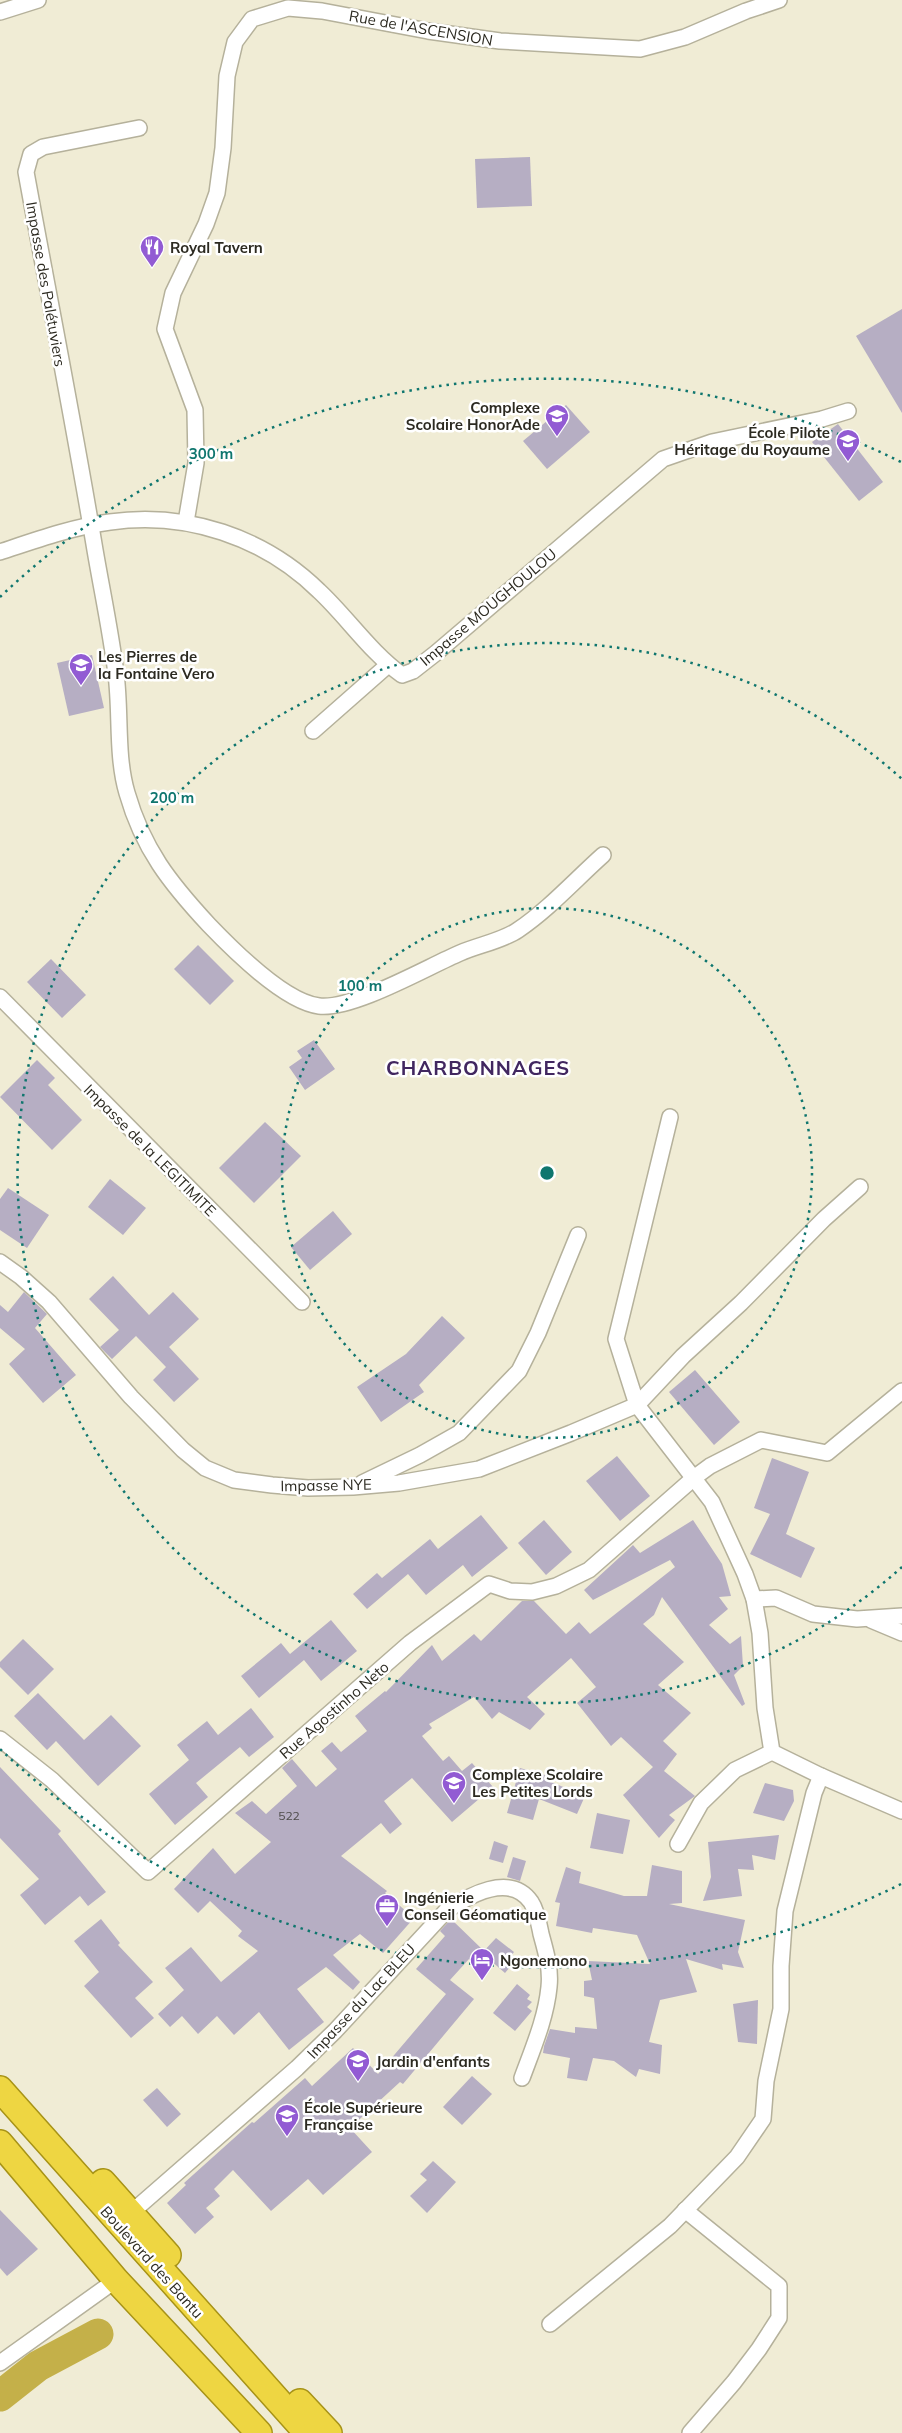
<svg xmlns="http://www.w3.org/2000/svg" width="902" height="2433" font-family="Mulish,sans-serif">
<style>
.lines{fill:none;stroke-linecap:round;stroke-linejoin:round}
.river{stroke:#c4b049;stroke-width:31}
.building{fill:#b6aec3}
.minor-casing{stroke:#b5b19b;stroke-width:18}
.trunk-casing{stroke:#a79317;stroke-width:28}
.minor{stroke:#fff;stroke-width:15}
.trunk{stroke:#eed642;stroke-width:25}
.ring{fill:none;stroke:#0f766e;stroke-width:2.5;stroke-dasharray:2.5 5}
.labels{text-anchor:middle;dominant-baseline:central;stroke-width:5;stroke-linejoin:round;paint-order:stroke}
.number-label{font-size:12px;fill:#4e4b4a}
.street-label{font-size:15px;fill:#2c2a21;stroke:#fff}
.poi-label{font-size:15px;font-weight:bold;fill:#2c2a21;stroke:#fff;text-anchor:start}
.district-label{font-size:20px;font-weight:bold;letter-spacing:1px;fill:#412760;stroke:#fff}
.centre{fill:#0f766e;stroke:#fff;stroke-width:2.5}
.ring-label{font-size:15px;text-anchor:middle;font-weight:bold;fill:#0f766e;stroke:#fff;stroke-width:5;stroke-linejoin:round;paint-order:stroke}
</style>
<rect width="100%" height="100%" fill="#f0ecd5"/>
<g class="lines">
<path class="river" d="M0,2396L38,2366L98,2334"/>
</g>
<g class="building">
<path d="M530,157L532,206L477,208L475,159Z"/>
<path d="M902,309V413L856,336Z"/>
<path d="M566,405L590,432L547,469L523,441Z"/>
<path d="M838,424L883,482L859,501L812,442Z"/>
<path d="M92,655L104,708L69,716L57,663Z"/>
<path d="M198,945L234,981L210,1005L174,969Z"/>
<path d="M51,959L86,995L62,1018L27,982Z"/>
<path d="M314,1040L335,1069L305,1090L289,1067L302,1058L297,1051Z"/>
<path d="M37,1060L55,1078L48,1085L82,1120L52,1150L0,1097Z"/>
<path d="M265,1122L301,1156L254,1203L219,1168Z"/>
<path d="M110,1179L146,1208L123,1235L88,1207Z"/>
<path d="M8,1188L49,1215L27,1248L0,1230V1199Z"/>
<path d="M333,1211L352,1234L310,1270L291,1247Z"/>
<path d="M113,1276L149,1315L173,1292L199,1319L169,1347L199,1379L174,1402L153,1380L166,1367L136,1336L112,1359L100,1347L119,1330L89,1299Z"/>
<path d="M24,1292L47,1314L35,1328L76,1375L43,1403L9,1364L25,1349L0,1328V1305L8,1312Z"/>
<path d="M442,1316L465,1338L419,1385L424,1392L381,1422L357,1387L406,1354Z"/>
<path d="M695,1370L740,1422L714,1445L669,1392Z"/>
<path d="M617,1456L650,1496L620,1521L586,1481Z"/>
<path d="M772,1458L809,1472L786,1534L815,1548L801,1578L750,1554L770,1514L754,1508Z"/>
<path d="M481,1515L508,1548L472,1577L463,1565L426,1595L408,1574L367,1609L353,1594L377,1573L382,1578L430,1539L438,1549Z"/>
<path d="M544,1520L572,1552L546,1575L518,1543Z"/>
<path d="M693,1520L722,1564L731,1596L719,1597L728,1609L709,1625L730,1644L741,1636L743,1666L734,1675L745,1704L742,1706L662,1597L654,1615L643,1624L684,1662L658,1685L691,1713L663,1741L677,1754L664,1771L695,1796L669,1815L675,1820L659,1838L623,1795L653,1767L621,1737L611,1746L577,1703L596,1687L571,1658L527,1697L545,1714L530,1730L499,1712L492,1719L474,1697L429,1724L432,1728L422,1736L443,1761L449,1756L462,1771L472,1763L493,1787L452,1822L412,1778L384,1801L402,1824L390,1834L381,1823L341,1856L387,1891L385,1893L414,1918L383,1953L360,1934L333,1955L360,1982L353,1990L326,1967L297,1989L324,2022L289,2050L259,2012L234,2035L217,2016L198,2034L182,2016L170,2027L158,2014L184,1990L165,1968L191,1947L221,1982L258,1951L238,1936L242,1931L210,1901L198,1913L174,1889L213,1848L235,1874L271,1842L235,1813L252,1801L266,1814L297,1786L282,1768L292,1759L316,1787L337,1769L321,1751L332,1742L341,1752L367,1731L355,1716L385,1691L386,1692L432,1645L442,1661L474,1634L481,1641L522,1601H534L566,1634L579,1622L590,1634L675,1567L670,1560L593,1600L584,1590L633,1545L640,1553Z"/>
<path d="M331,1620L357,1651L321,1681L304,1660L259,1698L241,1676L281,1643L290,1654Z"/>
<path d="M23,1639L54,1669L28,1695L0,1667V1662Z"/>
<path d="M38,1693L84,1740L111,1715L141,1746L98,1786L56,1741L47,1750L14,1716Z"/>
<path d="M251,1708L274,1737L249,1757L240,1747L196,1783L208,1797L175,1825L149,1794L189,1760L177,1745L207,1721L218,1735Z"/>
<path d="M0,1767L61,1831L58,1834L106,1892L88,1906L80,1896L45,1925L20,1895L39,1879L0,1838Z"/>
<path d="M520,1768L545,1775L544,1779L585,1796L577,1814L539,1799L533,1820L507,1813Z"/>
<path d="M765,1783L793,1790L794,1801L784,1821L753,1813Z"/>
<path d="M597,1813L630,1820L623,1854L590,1848Z"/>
<path d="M779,1835L775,1860L752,1855L754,1870L738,1869L742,1896L703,1901L711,1877L708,1842Z"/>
<path d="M494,1841L508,1846L503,1863L489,1859Z"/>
<path d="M513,1857L526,1861L520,1881L507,1877Z"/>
<path d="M652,1865L682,1871V1903L669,1904L745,1920L738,1952L744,1968L722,1964L723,1970L686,1959L697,1992L660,2000L649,2042L662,2045L660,2074L639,2069L636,2077L614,2061L593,2058L587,2081L567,2078L570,2058L543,2053L544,2046L550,2029L575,2033V2027L597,2029L594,1998L584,1996V1981L592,1980L588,1961L650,1964L637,1935L593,1928L592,1933L556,1926L560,1903L555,1902L566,1867L581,1872L579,1883L624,1896H647Z"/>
<path d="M101,1919L120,1943L118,1945L153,1982L135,1998L154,2018L131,2038L84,1986L99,1972L74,1941Z"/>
<path d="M451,1919L483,1950L472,1962L469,1959L450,1980L474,1999L403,2084L400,2082L350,2128L372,2152L323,2195L308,2179L271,2211L233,2170L214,2189L220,2196L206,2208L214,2217L195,2234L167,2203L186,2185L184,2183L252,2122L254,2123L305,2078L312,2086L353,2048L378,2074L446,1994L416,1969L445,1936L440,1931Z"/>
<path d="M496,1938L514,1952L511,1956L516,1960L505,1973L482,1953Z"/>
<path d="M517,1984L530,1995L527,1999L532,2002L527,2007L532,2011L515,2031L493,2013Z"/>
<path d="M758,2000L757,2044L738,2042L733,2004Z"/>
<path d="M472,2076L492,2094L462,2125L443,2107Z"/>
<path d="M157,2088L181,2114L167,2127L143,2100Z"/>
<path d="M433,2161L456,2182L427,2213L410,2196L427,2180L420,2174Z"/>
<path d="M0,2210L38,2249L7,2276L0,2268Z"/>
</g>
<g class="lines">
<g class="minor-casing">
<g id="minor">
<path d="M0,12L38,0"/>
<path d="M139,128L43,147L31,154L26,172C49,298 74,424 95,550C102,591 111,633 116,674C121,713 116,756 127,793C143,849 170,883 209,925C233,950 285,1002 319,1006C353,1010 427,967 460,953C478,945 502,941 518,930C549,909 575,880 603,855"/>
<path d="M186,522L196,463L195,410L165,329L173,293L206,224L217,193L223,148L227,76L235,42L252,19L288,8L322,11L428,31L500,41L640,49L685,37L746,11L779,0"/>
<path d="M0,552C36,540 72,527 110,522C186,511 264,537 319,591C347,617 370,652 402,675L413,671L436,653L663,459L712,442L822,419L848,411"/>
<path d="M313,731L388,665"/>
<path d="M0,997L302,1302"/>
<path d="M670,1117L616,1339L637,1405L712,1502L745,1574L754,1599L760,1633L765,1708L772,1752L821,1776L902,1811"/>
<path d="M0,1262L21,1277L49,1302L131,1397L183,1450L205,1468L234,1480L272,1485L308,1488L353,1487L399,1483L479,1469L571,1433L637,1405L683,1356L741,1303L824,1219L860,1187"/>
<path d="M362,1483L420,1455L459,1433L519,1371L538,1333L578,1235"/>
<path d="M754,1599L776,1598L813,1614L857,1619L902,1616"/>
<path d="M871,1620L902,1633"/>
<path d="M0,1739L52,1780L148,1872L410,1643L489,1584L510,1591L532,1592L556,1586L589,1570L695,1477L710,1466L761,1440L827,1453L902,1391"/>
<path d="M678,1844L701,1803L735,1770L772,1752"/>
<path d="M685,2210L779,2286V2318L759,2349L734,2382L690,2433"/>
<path d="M132,2212L297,2068L335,2031L446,1911C468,1896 510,1872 531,1902C537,1911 539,1924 541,1934C546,1952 551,1969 549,1987C546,2018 533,2048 522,2078"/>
<path d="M550,2324L670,2226L737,2157L763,2119L766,2081L781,2009V1966L785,1911L814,1793L821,1776"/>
<path d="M0,2363L116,2280"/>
</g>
</g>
<g class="trunk-casing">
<g id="trunk">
<path d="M0,2089L307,2433"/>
<path d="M0,2143L116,2280L259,2433"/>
<path d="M103,2182L168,2255"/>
<path d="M300,2402L329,2433"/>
</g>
</g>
<use href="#minor" class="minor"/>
<use href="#trunk" class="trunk"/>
</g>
<g class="ring">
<circle cx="547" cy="1173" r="265"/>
<path d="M902 1567A530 530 0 1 1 902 779"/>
<path d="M901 1884A794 794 0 0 1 0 1749M0 597A794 794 0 0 1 901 462"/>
</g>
<defs>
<g id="restaurant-pin" transform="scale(1.25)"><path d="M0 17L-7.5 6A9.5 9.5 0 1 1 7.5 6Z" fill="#925bd3" stroke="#fff"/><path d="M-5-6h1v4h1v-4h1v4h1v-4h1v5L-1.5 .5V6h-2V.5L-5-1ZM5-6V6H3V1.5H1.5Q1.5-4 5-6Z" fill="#fff"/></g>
<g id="school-pin" transform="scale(1.25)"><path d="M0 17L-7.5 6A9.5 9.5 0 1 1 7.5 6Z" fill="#925bd3" stroke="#fff"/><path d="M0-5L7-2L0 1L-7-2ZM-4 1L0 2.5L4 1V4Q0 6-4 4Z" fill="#fff"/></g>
<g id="office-pin" transform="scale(1.25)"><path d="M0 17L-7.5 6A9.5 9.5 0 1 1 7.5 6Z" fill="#925bd3" stroke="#fff"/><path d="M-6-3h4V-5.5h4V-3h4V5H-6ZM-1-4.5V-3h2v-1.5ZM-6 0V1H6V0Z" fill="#fff"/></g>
<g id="hotel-pin" transform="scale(1.25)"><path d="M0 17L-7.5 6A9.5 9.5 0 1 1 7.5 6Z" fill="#925bd3" stroke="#fff"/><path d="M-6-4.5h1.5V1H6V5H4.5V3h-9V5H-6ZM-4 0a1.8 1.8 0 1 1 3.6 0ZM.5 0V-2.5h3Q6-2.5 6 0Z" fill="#fff"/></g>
</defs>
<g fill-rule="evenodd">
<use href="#restaurant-pin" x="152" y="247"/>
<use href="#school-pin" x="557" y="416"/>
<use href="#school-pin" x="848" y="441"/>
<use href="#school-pin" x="81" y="665"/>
<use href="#school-pin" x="454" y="1783"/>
<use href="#office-pin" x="387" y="1906"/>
<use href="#hotel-pin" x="482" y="1960"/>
<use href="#school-pin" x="358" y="2061"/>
<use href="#school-pin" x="287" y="2116"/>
</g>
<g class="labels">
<g class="number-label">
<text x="289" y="1815">522</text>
</g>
<g class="street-label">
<text transform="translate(421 28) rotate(10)">Rue de l'ASCENSION</text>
<text transform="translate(46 284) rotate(80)">Impasse des Palétuviers</text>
<text transform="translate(488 607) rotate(-40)">Impasse MOUGHOULOU</text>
<text transform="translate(150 1150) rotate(45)">Impasse de la LEGITIMITE</text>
<text transform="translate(326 1485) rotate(-1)">Impasse NYE</text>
<text transform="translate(334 1710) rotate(-41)">Rue Agostinho Neto</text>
<text transform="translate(361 2001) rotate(-47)">Impasse du Lac BLEU</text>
<text transform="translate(152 2262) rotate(48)">Boulevard des Bantu</text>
</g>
<g class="poi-label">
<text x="170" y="247">Royal Tavern</text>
<text x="540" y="407" text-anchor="end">Complexe<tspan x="540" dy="17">Scolaire HonorAde</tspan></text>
<text x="830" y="432" text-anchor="end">École Pilote<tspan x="830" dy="17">Héritage du Royaume</tspan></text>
<text x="98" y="656">Les Pierres de<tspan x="98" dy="17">la Fontaine Vero</tspan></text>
<text x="472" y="1774">Complexe Scolaire<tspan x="472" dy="17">Les Petites Lords</tspan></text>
<text x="404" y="1897">Ingénierie<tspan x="404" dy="17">Conseil Géomatique</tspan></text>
<text x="500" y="1960">Ngonemono</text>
<text x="376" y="2061">Jardin d'enfants</text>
<text x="304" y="2107">École Supérieure<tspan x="304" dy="17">Française</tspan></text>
</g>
<g class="district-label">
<text x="478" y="1067">CHARBONNAGES</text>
</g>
</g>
<circle cx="547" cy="1173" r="8" class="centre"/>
<g class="ring-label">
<text x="211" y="459">300 m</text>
<text x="172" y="803">200 m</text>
<text x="360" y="991">100 m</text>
</g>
</svg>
